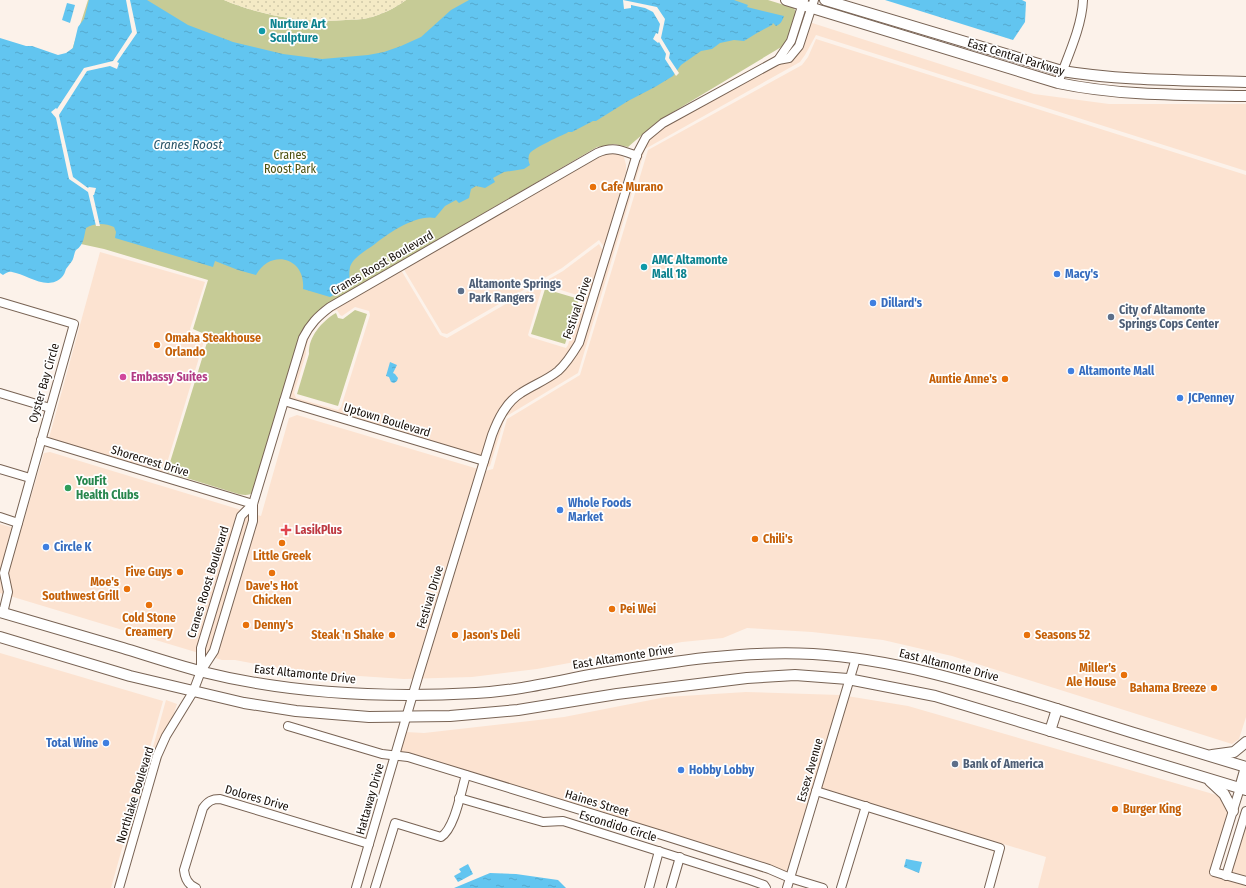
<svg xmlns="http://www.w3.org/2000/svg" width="1246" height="888" font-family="'Fira Sans Condensed',sans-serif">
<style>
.built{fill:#fce3d1;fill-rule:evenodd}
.green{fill:#c6cb96}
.sand{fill:url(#sand-dots)}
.water{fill:url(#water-ripples)}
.pier{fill:#fcf2ea}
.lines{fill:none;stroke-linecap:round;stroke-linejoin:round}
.minor-casing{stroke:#786354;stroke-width:10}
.major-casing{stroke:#786354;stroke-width:12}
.minor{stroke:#fff;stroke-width:8}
.major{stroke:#fff;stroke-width:10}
.culture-dot{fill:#0f9aa8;stroke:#fff;stroke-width:1.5}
.food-dot{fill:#e8710a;stroke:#fff;stroke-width:1.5}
.shop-dot{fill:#3f7fe0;stroke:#fff;stroke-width:1.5}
.service-dot{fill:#5c6f8a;stroke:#fff;stroke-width:1.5}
.hotel-dot{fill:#d1479c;stroke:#fff;stroke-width:1.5}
.leisure-dot{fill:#2e9e5b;stroke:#fff;stroke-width:1.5}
.health-dot{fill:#e0444e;stroke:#fff;stroke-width:1.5}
.labels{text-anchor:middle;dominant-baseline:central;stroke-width:3.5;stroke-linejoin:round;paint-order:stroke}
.culture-label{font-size:12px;font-weight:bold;fill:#0d838f;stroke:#fff;text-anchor:start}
.street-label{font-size:12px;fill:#170f09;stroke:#fff}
.park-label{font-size:12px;fill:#4c500e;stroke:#fff}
.food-label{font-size:12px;font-weight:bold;fill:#c56008;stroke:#fff;text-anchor:start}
.shop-label{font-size:12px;font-weight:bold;fill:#366cbe;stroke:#fff;text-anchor:start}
.service-label{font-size:12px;font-weight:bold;fill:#4e5e75;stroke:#fff;text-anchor:start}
.hotel-label{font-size:12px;font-weight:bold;fill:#b23c85;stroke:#fff;text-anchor:start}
.leisure-label{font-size:12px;font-weight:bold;fill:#27864d;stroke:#fff;text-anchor:start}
.health-label{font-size:12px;font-weight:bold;fill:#be3a42;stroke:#fff;text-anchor:start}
.water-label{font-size:13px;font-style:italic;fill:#295466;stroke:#fff}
</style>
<defs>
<pattern id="sand-dots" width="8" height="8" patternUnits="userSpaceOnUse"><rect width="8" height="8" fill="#f4eac5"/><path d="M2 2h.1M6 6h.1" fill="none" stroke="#d0c8a8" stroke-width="1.8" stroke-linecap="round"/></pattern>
<pattern id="water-ripples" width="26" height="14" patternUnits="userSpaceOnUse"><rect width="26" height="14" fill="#62c5f0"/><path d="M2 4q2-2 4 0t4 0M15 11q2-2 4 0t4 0" fill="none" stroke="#54a8cc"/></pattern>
</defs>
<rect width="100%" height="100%" fill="#fcf2ea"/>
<g class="built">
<path d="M806,21L1034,94L1109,104H1246V171L816,35L805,55L800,62L645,149L578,373L505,417L490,466L485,468L495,436L507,411L522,397L564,371L581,346L590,323L640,157L649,139L664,126L783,61L795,49Z"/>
<path d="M816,39L1246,175V717L1239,739L1232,744L952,656L883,640L812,632L747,628L723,638L682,642L537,669L472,677L404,679L329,674L272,667L235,660H222L0,593V524L21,530L44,453L50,452L261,516L289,418L297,415L485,471L493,469L507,419L580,375L648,150L802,65L808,57Z"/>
<path d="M607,153H615L624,157L626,165V172L604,247L599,240L562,268L447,334L442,333L403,268L550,184Z"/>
<path d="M599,244L602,249L605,250L575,342L565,359L557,367L519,390L503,404L499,409L481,456L289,399L306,340L315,324L332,310L401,270L440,335L447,338L563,271ZM545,285L580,296L582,298L568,345L566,348L530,337L528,335L542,288ZM355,307L369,311L370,315L341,407L338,410L296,398L294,393L306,354V348L309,337L315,327L320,321L331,312L337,310L340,315L342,316Z"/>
<path d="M100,252L205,282L190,329L192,332L205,338L164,473L49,438Z"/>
<path d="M0,653L163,701L111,888H0Z"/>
<path d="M746,692L840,695L788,873L770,865L409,753L400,752L406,732L424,733L564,717L666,697Z"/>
<path d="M847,696L908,706L1220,796L1229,812L1210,875L1246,886V888H1038L1046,857L821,788Z"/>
<path d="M166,700L177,704L116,888H114Z"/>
<path d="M1246,823V877L1231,873Z"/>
</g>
<g class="green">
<path d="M88,0H224C262,16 305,23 346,20C353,19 361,20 368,18C381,15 395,8 406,0H768L794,8L798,17L788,43L658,121L628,147L614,144L597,147L340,297C317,311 312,315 300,339L254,491C249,497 242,495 235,493L167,472L209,336L193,329L208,280L104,249L67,241L72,50Z"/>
<path d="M545,289L579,299L565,344L531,334Z"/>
<path d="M355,310L367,314L338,406L297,394L309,354C308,337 322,321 336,313L338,318L343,319Z"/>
</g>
<path class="sand" d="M224,0H406C395,8 381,15 368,18C361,20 353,19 346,20C305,23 262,16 224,0Z"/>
<g class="water">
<path d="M89,0H147L188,25L233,42L283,54L322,59L368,55L384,52L401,46L421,37L451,10L469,0H734L748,5L747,7L784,16C782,21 781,24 776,26L773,23L772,25L757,33L744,41L734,40L720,43L712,49L701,51L681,65L673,76L655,87L628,101L596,121H593L572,132H568L567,133C562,135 534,148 530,153C528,156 528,161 530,165L524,169L504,172L493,178L495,182L485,188L476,186L471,189L469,198L459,203L456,200L445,206L435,218C417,214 388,233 375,244C367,250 353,257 350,267C349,272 349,280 351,285L330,297L303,289C306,258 271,248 256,275L238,270L215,261L213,267L115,238L116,232L114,227C105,223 94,223 86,228C84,236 84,245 76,250C74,253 74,258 72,261C70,264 68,266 66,269C65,272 64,275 62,277C48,292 26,274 12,272C9,271 6,273 3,275L0,273V38L26,46H32L58,55L66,53L73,48L78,27L84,19Z"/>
<path d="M885,0H1022L1026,2L1025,22L1013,40Z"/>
<path d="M67,3L75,5L70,23L62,20Z"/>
<path d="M390,362L397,365L393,373L395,374L398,378L397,381L394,383L391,382L389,377L386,376Z"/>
<path d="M906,859L922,862L919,873L904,867Z"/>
<path d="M468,864L473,874L458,882L454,876L461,872L459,869Z"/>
<path d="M490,873L516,874L558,880L566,888H454Z"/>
</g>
<g class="pier">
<path d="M126,0H130L137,33L117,62L119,63L117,69L110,66L87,71L59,115L73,177L88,188L89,187L96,188L94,195H93L100,226H96L88,192L69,179L56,118L51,112L56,108L57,109L84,68L113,61L132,32Z"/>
<path d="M623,0L657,7L665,19L661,38L670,53L669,58L679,73L676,76L665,59L666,54L659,42L658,43L653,39L656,33L658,34L660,24L653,12L645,8L631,5V8L624,9Z"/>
</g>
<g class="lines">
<g class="minor-casing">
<g id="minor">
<path d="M778,60L791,41L804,0"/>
<path d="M1058,83C1067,58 1082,27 1083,0"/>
<path d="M0,302L74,324L4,573L8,592L3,613"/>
<path d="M0,393L50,408"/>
<path d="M284,401L484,461"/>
<path d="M41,440L253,504"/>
<path d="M0,469L30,478"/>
<path d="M0,517L18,523"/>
<path d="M201,671V648L241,516L253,504"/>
<path d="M288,726L382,754L408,757L665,836L769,869L790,878L823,888"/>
<path d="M1240,788L1214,872L1246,881"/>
<path d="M816,791L1000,848L989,888"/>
<path d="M459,798L543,822L563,821L750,880L764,885L766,888"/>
<path d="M1226,876L1246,811"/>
<path d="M119,888L157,756L166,736L193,692L201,671L214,651L253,521V504L256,494L303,338C310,324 318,316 330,307L597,153C613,146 621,150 637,156"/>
<path d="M196,888C188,885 185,879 184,870L203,808C208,801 212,799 220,799L369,844"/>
<path d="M356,888L418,677L492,435C498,419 506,402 521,393C533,385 547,380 558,371C567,363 573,353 579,343L637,154L646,137L663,123L778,60L789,58L799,46L814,0"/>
<path d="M375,888L395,823L441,837C455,828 461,791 466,775"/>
<path d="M649,888L659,851"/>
<path d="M671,888L680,857"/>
<path d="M787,888L856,658"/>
<path d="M841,888L866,806"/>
</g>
</g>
<g class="major-casing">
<g id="major">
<path d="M786,0L1058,83C1120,96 1183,95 1246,96"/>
<path d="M825,0L1062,71C1123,81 1185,80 1246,82"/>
<path d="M0,612C41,624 82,636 123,648C149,656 176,665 203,672C291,694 386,698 476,693C515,691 553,682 590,675C664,663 738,650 813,654C893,659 968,682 1044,705C1111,726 1179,747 1246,767"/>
<path d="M0,637L130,676L244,703L296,711L369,717L450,716L518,710L617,694L747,678L795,675L848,679L935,696L1246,790"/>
<path d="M1050,731L1057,709"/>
<path d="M1212,755L1234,752L1246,742"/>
<path d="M1210,781L1224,794L1233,811"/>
<path d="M1240,788L1246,767"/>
</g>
</g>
<use href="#minor" class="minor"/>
<use href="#major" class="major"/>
</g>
<g class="culture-dot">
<circle cx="262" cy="31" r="4"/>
<circle cx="644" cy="267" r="4"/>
</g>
<g class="food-dot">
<circle cx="593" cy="187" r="4"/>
<circle cx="157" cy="345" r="4"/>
<circle cx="1005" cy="379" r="4"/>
<circle cx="755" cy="539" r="4"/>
<circle cx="282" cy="543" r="4"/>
<circle cx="180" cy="572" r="4"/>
<circle cx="272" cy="573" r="4"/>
<circle cx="127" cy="589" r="4"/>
<circle cx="149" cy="605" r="4"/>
<circle cx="612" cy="609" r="4"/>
<circle cx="246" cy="625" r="4"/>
<circle cx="392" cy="635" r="4"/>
<circle cx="455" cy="635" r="4"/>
<circle cx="1027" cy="635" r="4"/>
<circle cx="1124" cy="675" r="4"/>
<circle cx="1214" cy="688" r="4"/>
<circle cx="1115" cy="809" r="4"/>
</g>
<g class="shop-dot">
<circle cx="1057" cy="274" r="4"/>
<circle cx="873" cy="303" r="4"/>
<circle cx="1071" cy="371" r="4"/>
<circle cx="1180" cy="398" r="4"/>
<circle cx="560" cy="510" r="4"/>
<circle cx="46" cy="547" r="4"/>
<circle cx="106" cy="743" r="4"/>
<circle cx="681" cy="770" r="4"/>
</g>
<g class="service-dot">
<circle cx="461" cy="291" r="4"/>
<circle cx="1111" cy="317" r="4"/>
<circle cx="955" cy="764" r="4"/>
</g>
<circle class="hotel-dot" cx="123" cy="377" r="4"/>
<circle class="leisure-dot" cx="68" cy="488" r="4"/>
<path class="health-dot" d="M284 524h4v4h4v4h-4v4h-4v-4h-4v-4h4z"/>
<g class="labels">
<g class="culture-label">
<text x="270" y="24">Nurture Art<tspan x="270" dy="14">Sculpture</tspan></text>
<text x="652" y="260">AMC Altamonte<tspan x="652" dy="14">Mall 18</tspan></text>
</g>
<g class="street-label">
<text transform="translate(1016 57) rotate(17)">East Central Parkway</text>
<text transform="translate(382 263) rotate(-30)">Cranes Roost Boulevard</text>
<text transform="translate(577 308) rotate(-71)">Festival Drive</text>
<text transform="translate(44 383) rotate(-74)">Oyster Bay Circle</text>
<text transform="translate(387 420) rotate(17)">Uptown Boulevard</text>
<text transform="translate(150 461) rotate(17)">Shorecrest Drive</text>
<text transform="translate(208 582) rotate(-73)">Cranes Roost Boulevard</text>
<text transform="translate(430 597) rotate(-73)">Festival Drive</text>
<text transform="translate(623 657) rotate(-9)">East Altamonte Drive</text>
<text transform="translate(949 665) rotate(14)">East Altamonte Drive</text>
<text transform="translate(305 674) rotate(6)">East Altamonte Drive</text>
<text transform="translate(810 770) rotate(-74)">Essex Avenue</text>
<text transform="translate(135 795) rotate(-73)">Northlake Boulevard</text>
<text transform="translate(257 798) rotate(16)">Dolores Drive</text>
<text transform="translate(370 799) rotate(-74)">Hattaway Drive</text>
<text transform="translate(597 803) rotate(17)">Haines Street</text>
<text transform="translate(618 826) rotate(17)">Escondido Circle</text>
</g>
<g class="park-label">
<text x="290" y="155">Cranes<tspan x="290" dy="14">Roost Park</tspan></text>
</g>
<g class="food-label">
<text x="601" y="187">Cafe Murano</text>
<text x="165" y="338">Omaha Steakhouse<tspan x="165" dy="14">Orlando</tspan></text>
<text x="997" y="379" text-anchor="end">Auntie Anne's</text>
<text x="763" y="539">Chili's</text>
<text x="282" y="556" text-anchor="middle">Little Greek</text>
<text x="172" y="572" text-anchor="end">Five Guys</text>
<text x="119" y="582" text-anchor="end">Moe's<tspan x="119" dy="14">Southwest Grill</tspan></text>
<text x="272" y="586" text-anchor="middle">Dave's Hot<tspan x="272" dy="14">Chicken</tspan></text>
<text x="620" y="609">Pei Wei</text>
<text x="149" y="618" text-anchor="middle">Cold Stone<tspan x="149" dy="14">Creamery</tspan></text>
<text x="254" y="625">Denny's</text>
<text x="384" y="635" text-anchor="end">Steak 'n Shake</text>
<text x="463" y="635">Jason's Deli</text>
<text x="1035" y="635">Seasons 52</text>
<text x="1116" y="668" text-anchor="end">Miller's<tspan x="1116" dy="14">Ale House</tspan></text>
<text x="1206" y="688" text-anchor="end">Bahama Breeze</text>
<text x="1123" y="809">Burger King</text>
</g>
<g class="shop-label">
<text x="1065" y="274">Macy's</text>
<text x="881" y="303">Dillard's</text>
<text x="1079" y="371">Altamonte Mall</text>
<text x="1188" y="398">JCPenney</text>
<text x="568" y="503">Whole Foods<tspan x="568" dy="14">Market</tspan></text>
<text x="54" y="547">Circle K</text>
<text x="98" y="743" text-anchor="end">Total Wine</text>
<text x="689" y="770">Hobby Lobby</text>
</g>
<g class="service-label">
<text x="469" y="284">Altamonte Springs<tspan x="469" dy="14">Park Rangers</tspan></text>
<text x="1119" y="310">City of Altamonte<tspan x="1119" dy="14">Springs Cops Center</tspan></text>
<text x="963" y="764">Bank of America</text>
</g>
<g class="hotel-label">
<text x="131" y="377">Embassy Suites</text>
</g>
<g class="leisure-label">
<text x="76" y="481">YouFit<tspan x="76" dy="14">Health Clubs</tspan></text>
</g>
<g class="health-label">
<text x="295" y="530">LasikPlus</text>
</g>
<g class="water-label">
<text x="188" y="144">Cranes Roost</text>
</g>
</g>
</svg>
